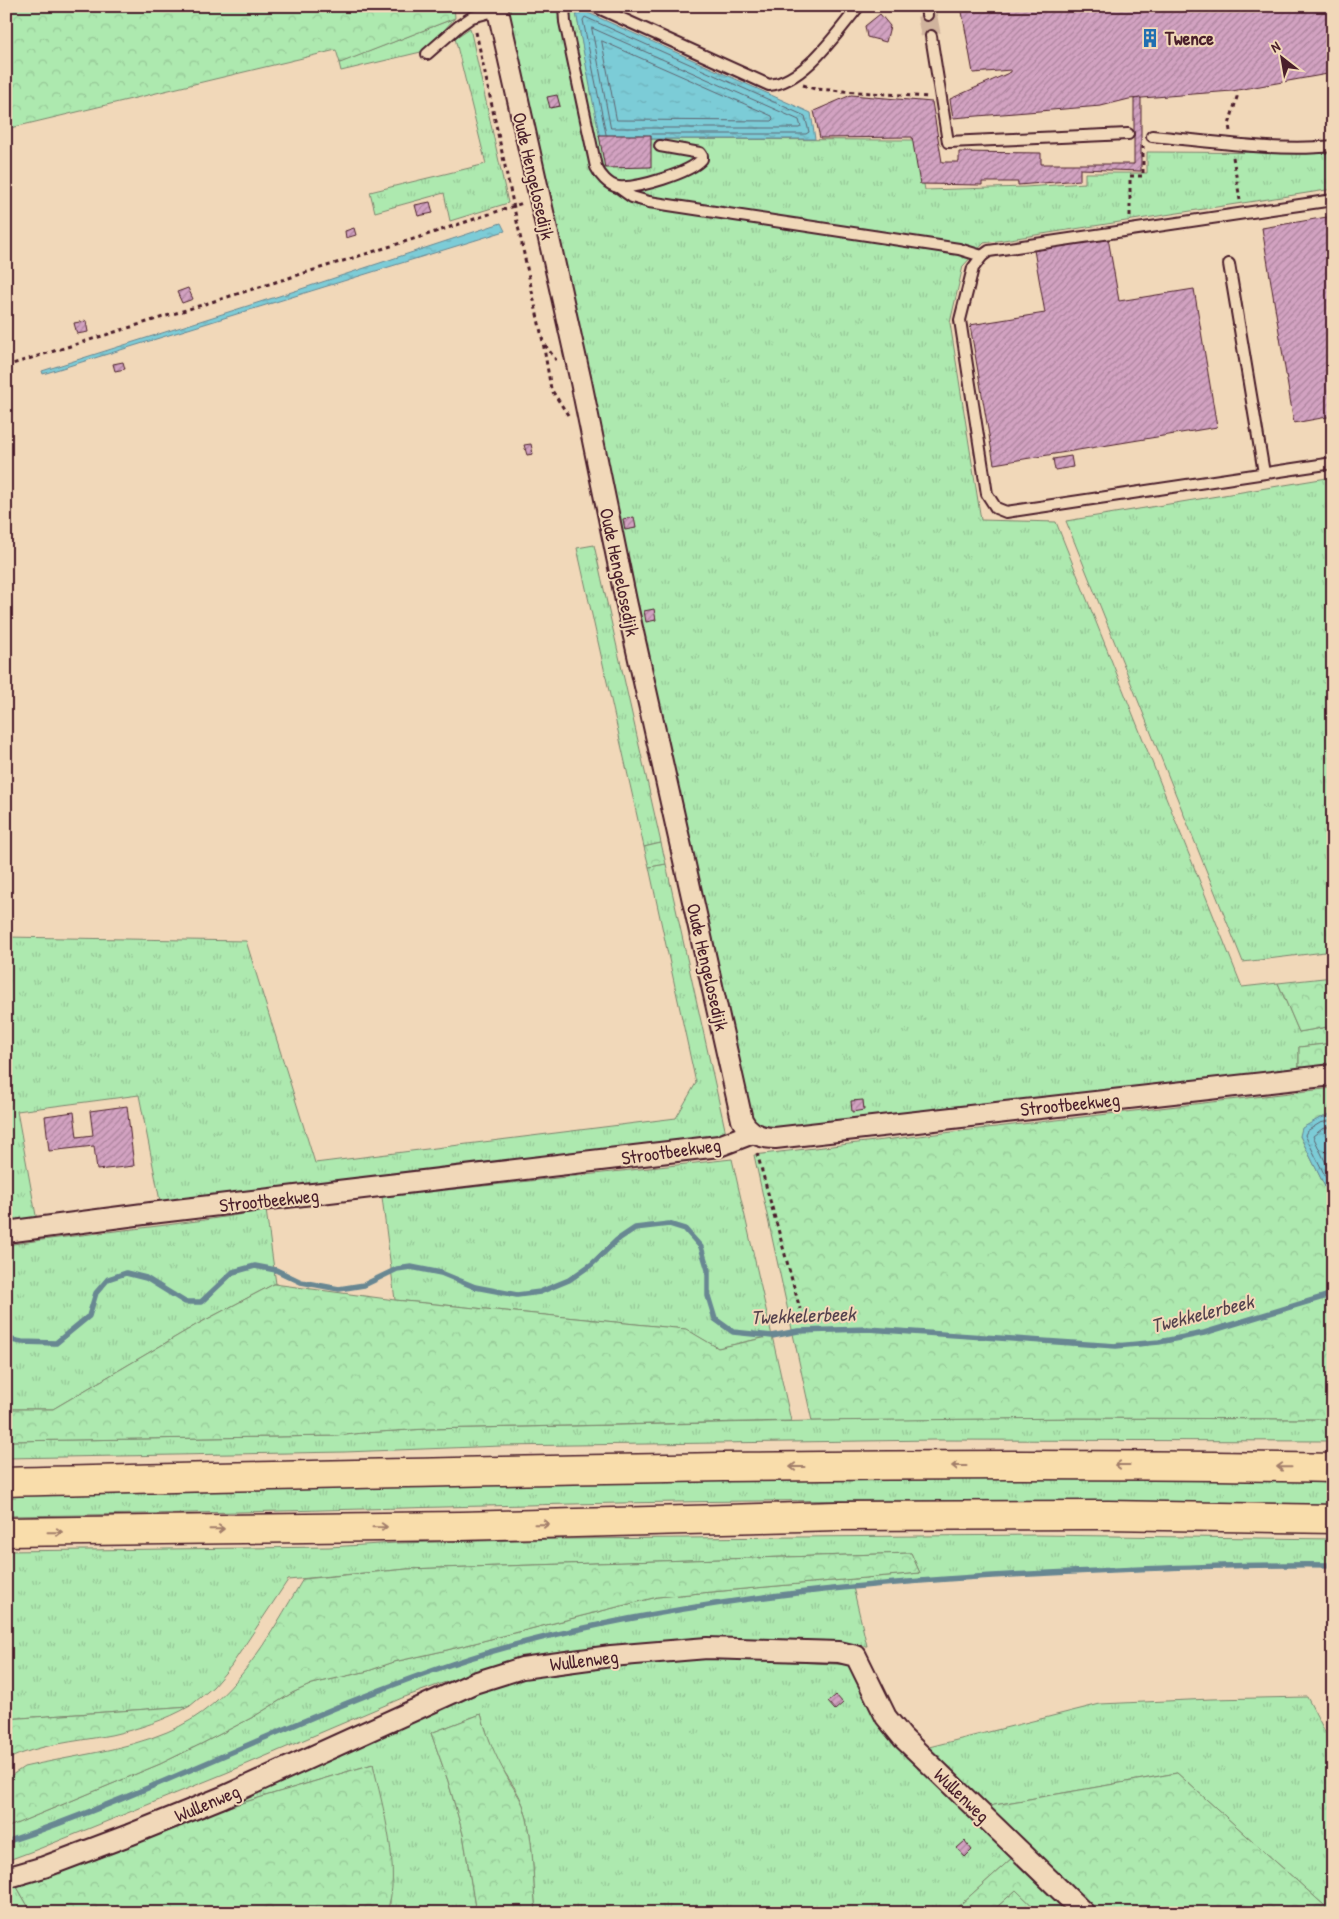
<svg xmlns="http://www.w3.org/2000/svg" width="1339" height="1919" font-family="'Patrick Hand',sans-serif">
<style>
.grass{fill:url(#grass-tufts);stroke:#7c846d}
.forest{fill:url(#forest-crowns);stroke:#7c846d}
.water{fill:url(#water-ripples);stroke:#688792}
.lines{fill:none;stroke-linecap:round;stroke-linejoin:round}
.shore{stroke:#5e6470;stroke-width:1}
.stream{stroke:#688792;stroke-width:5.5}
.building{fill:url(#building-hatch);stroke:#4a1f2b}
.street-tunnel{stroke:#d0b39d;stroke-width:20;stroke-dasharray:20 10;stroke-linecap:butt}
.lane-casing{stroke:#4a1f2b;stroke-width:14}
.street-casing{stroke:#4a1f2b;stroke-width:24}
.highway-casing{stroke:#4a1f2b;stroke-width:31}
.path{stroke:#4a1f2b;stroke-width:3;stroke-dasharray:4 4;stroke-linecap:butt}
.lane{stroke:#f1d8b9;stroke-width:10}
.street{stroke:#f1d8b9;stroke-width:20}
.highway{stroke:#f9ddab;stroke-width:28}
.oneway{stroke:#a27e6b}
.labels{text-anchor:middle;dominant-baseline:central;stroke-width:4;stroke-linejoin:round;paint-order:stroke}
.poi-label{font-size:19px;font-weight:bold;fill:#4a1f2b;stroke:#f1d8b9;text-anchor:start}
.street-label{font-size:19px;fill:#4a1f2b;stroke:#f1d8b9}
.water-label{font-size:20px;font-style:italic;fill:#54424d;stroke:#f1d8b9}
</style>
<defs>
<pattern id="grass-tufts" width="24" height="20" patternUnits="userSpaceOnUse" patternTransform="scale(1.25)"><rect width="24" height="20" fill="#ade9af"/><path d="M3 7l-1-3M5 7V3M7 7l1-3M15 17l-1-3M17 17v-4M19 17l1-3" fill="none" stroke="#96c797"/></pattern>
<pattern id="forest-crowns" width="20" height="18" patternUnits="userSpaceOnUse" patternTransform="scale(1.25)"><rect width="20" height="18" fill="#ade9af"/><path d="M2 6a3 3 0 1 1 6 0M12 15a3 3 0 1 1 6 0" fill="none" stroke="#96c797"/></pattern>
<pattern id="water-ripples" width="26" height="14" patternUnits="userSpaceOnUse" patternTransform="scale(1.25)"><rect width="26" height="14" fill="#7cccd7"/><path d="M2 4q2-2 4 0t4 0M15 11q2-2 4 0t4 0" fill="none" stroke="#6dafb9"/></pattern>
<pattern id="building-hatch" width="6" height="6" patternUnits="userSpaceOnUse" patternTransform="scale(1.25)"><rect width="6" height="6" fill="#d2a2c1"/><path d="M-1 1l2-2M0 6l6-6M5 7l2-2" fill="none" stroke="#ac839d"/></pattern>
</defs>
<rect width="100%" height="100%" fill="#f1d8b9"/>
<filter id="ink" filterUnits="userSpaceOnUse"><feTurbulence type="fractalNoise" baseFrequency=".02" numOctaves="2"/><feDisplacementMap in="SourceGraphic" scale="10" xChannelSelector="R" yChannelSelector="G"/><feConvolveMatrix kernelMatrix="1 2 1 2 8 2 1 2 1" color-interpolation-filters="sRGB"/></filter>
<g filter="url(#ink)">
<g class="grass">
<path d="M502,6L575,7L601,139L916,140L925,190L1025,187L1085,183V173H1147V152L1333,153V189L984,243L963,266L950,323L981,520L1056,522L1242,987L1278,983L1299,1032L1333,1026V1043L1299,1047V1069L777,1129L755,1124L747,1115Z"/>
<path d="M455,18L425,51L341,71L339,63Z"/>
<path d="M470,28L508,203L450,221L444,193L375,212L370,192L486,164L455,38Z"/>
<path d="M1333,477V951L1243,962L1066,521Z"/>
<path d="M594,545L661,843L644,847L577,548Z"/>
<path d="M666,864L727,1138L161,1206L139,1095L17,1111L37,1221L6,1225V937L246,941L315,1163L676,1118L696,1083L649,867Z"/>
<path d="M732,1159L772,1336L718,1348L685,1329L395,1300L382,1197Z"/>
<path d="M266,1210L276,1284H274L196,1325L53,1409H6V1245C93,1232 180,1226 266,1210Z"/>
<path d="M1075,1418L1333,1419V1441L935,1440L501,1446L345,1452L6,1458V1441L336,1436L363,1433L426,1429L859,1420Z"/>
<path d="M781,1473L1333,1480V1504C1095,1501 857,1498 619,1503C415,1507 211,1514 6,1516V1488Z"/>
<path d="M1038,1535L1333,1539V1565L1232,1566L1005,1575L853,1587L867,1646L696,1640L642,1643L520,1661L443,1683L402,1698L226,1773L41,1848L6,1861V1828L160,1764L203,1743L253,1717L292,1693L312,1684L368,1671L394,1662L443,1651L657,1597L920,1573L911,1553L407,1569L288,1580L231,1666L213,1687L190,1706L6,1719V1551L329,1547L397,1543L566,1539Z"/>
<path d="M666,1658H721L852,1665L877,1719L885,1732L1012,1858L951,1913H536C532,1876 535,1840 523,1805C518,1790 506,1776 498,1761C490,1746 486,1730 481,1714L431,1733L448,1781L463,1834L476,1913H386L390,1905L391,1856L373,1764L225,1808L162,1832L481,1689L530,1676Z"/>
<path d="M1307,1697L1333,1747V1913H1320L1326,1907L1177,1773L989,1806L929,1747L1100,1704L1211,1699Z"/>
<path d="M13,1880L32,1913H6V1882Z"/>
<path d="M1016,1890L1040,1913H990Z"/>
</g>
<g class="forest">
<path d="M6,6H454L455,18L340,63L336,50L6,129Z"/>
<path d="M661,843L666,864L649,867L644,847Z"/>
<path d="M1333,977V1026L1299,1032L1278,983Z"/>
<path d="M1333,1043V1065L1299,1069V1047Z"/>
<path d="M1333,1088V1114L1318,1119L1300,1136L1333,1203V1419L1075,1418L812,1421L754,1155Z"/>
<path d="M274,1284L395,1300L686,1329L718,1348L772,1336L791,1421L426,1429L363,1433L336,1436L6,1441V1409H53L196,1325Z"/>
<path d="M911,1553L920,1573L657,1597L443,1651L394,1662L368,1671L312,1684L292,1693L253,1717L203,1743L160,1764L6,1828V1779L24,1767C71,1756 122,1751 167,1732C234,1705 268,1638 303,1579L407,1569Z"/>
<path d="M190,1706C166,1720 138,1729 111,1735C75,1742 39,1744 6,1760V1719Z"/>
<path d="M481,1714C487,1736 495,1755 506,1775C511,1785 519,1795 523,1805C535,1840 532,1876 536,1913H476L463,1834L448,1781L431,1733Z"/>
<path d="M373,1764C382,1805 403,1874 386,1913H32L13,1880L95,1860L162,1832L225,1808Z"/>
<path d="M1177,1773L1326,1907L1320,1913H1099L989,1806Z"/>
<path d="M1012,1858L1069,1913H1040L1016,1890L990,1913H951Z"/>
</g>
<g class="water">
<path d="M575,7L811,113L815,139H600Z"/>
<path d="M501,223L505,231L43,374L42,371L298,290Z"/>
<path d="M1333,1114V1203L1300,1136L1302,1128L1318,1119Z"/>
</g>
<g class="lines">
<g class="shore">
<path d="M592,28L799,120L801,127L799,128H611Z"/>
<path d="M602,41L772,116L773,119L771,121L617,120Z"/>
<path d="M606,134L583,20L585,17L805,116L809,132L806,134H652"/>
<path d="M1333,1120L1320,1123L1307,1131L1305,1135L1333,1192"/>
<path d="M1333,1126L1322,1129L1313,1136L1333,1178"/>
</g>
<g class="stream">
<path d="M6,1339L22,1342L56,1343L89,1316L96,1293L108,1279L126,1273L146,1278L185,1302H201L233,1272L255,1266L276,1270L301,1282L339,1289L364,1285L397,1269L411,1267L441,1273L475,1287L517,1295L540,1292L569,1280L592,1264L617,1240L635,1228L669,1224L685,1229L701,1247L708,1270V1296L715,1319L733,1332L772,1336L798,1331L868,1329L1116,1346L1159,1342L1204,1333L1333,1294"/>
<path d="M6,1842C163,1790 309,1710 467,1659C548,1633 631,1617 715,1604C833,1586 952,1577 1071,1572C1158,1568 1246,1564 1333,1565"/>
</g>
</g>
<g class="building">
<path d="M961,6H1333V73L1232,91L1129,99L1101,106L953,118L950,99L1011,72V70L973,73Z"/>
<path d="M880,14L890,26L886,42L867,37L865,26Z"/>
<path d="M557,95L560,106L550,108L547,97Z"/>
<path d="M851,95L932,102L942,162H959V152L1041,153V164H1134V99L1141,98V171L1080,169V180L1018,185V182H982V185L920,184L912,137L820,138L814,111Z"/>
<path d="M599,135H651V167L605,168Z"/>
<path d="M430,202L433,213L418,216L415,205Z"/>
<path d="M1333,216V416L1294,423L1262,228Z"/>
<path d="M354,228L356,235L346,238L345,231Z"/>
<path d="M1108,238L1119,301L1194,289L1217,427L994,464L970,325L1045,313L1034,250Z"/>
<path d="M188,288L193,299L182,303L177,292Z"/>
<path d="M86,321L88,332L77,334L74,323Z"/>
<path d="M123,362L125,369L115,371L113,364Z"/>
<path d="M531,444L533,454L527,455L524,445Z"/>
<path d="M1071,456L1073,467L1055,470L1053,459Z"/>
<path d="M634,517L636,528L625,530L623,519Z"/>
<path d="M654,609L656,620L646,622L644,611Z"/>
<path d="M863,1100L864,1110L852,1112L851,1101Z"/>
<path d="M127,1106L134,1166L97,1170L94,1146L49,1151L45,1116L74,1112L77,1137L93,1135L90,1111Z"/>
<path d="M836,1695L843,1703L835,1710L828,1702Z"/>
<path d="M965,1841L972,1850L965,1857L957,1848Z"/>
</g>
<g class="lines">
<path class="street-tunnel" d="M927,15L931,36"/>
<g class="lane-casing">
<g id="lane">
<path d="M564,6L565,22L596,167C600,175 608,185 618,187C637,189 690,173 702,159V156L700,153L660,146"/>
<path d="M594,6L769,85C805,82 837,32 859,6"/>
<path d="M926,6L927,15"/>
<path d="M931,36L948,142L1128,134"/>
<path d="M427,54L459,26L472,17L498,10"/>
<path d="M1152,136C1208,141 1277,152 1333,146"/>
<path d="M618,187L632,197L649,202L959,249L982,256"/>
<path d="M1333,200L989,251L982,256L973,268L960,320L987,494L996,508L1006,512L1333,463"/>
<path d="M1229,264L1264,473"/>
</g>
</g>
<g class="street-casing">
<g id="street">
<path d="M497,6L581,382L626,601L742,1120C748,1133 761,1138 775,1138L1333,1075"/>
<path d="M6,1232L151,1213L719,1146L753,1133"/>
<path d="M6,1878L44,1867L129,1835L223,1797L474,1683L522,1668L611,1656L707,1648L839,1652L856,1656L886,1717L903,1738L1084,1913"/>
</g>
</g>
<g class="highway-casing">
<g id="highway">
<path d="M6,1482C448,1472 891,1459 1333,1468"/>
<path d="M6,1532L461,1526L837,1516L1108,1515L1333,1519"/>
</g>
</g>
<g class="path">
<path d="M476,32L543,342L551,389L568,415"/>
<path d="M803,85L815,89L929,97"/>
<path d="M1230,131L1229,125L1237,97L1236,92"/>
<path d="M1233,157L1240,200"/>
<path d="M1130,216V176H1143V146"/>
<path d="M545,345L556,360"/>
<path d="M6,366L420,237L523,203"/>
<path d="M757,1153L800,1309"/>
</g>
<use href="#lane" class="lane"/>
<use href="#street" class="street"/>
<use href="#highway" class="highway"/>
</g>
<defs><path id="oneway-shaft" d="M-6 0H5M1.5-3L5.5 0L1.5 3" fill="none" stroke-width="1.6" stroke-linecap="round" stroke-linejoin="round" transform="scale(1.25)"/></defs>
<g class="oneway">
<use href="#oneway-shaft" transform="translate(1122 1465) rotate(180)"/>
<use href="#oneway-shaft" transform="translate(959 1466) rotate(180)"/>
<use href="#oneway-shaft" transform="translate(797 1467) rotate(180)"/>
<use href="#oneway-shaft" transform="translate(1284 1467) rotate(-179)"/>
<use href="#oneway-shaft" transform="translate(542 1524) rotate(-1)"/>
<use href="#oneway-shaft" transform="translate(380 1527) rotate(-1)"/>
<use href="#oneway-shaft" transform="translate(217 1529) rotate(-1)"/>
<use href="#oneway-shaft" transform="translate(55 1532) rotate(-1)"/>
</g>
</g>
<defs>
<g id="building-bare" transform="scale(1.5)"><path d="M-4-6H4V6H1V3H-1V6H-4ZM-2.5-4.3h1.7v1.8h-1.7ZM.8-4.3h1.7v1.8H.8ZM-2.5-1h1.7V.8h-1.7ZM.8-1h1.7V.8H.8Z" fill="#1f6fb2" stroke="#f1d8b9" stroke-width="2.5" paint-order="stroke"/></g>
</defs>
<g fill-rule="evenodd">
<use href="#building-bare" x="1150" y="38"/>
</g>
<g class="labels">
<g class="poi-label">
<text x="1165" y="38">Twence</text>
</g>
<g class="street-label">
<text transform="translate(534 176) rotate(77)">Oude Hengelosedijk</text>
<text transform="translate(620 572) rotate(78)">Oude Hengelosedijk</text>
<text transform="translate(708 967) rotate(77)">Oude Hengelosedijk</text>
<text transform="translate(1070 1104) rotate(-6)">Strootbeekweg</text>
<text transform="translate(671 1151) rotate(-8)">Strootbeekweg</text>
<text transform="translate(269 1200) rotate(-6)">Strootbeekweg</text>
<text transform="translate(584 1660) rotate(-7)">Wullenweg</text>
<text transform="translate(962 1795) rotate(44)">Wullenweg</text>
<text transform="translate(207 1803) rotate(-23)">Wullenweg</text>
</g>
<g class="water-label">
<text transform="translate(1202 1313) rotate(-14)">Twekkelerbeek</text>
<text transform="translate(803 1315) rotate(-2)">Twekkelerbeek</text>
</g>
</g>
<rect width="1339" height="1919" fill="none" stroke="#f1d8b9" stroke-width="25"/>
<rect x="12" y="12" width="1314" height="1894" fill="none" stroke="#4a1f2b" stroke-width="2" filter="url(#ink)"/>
<g transform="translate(1282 58) rotate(329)" stroke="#f1d8b9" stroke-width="4" paint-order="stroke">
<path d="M0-4L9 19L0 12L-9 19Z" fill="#4a1f2b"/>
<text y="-8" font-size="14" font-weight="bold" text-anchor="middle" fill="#4a1f2b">N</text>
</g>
</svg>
